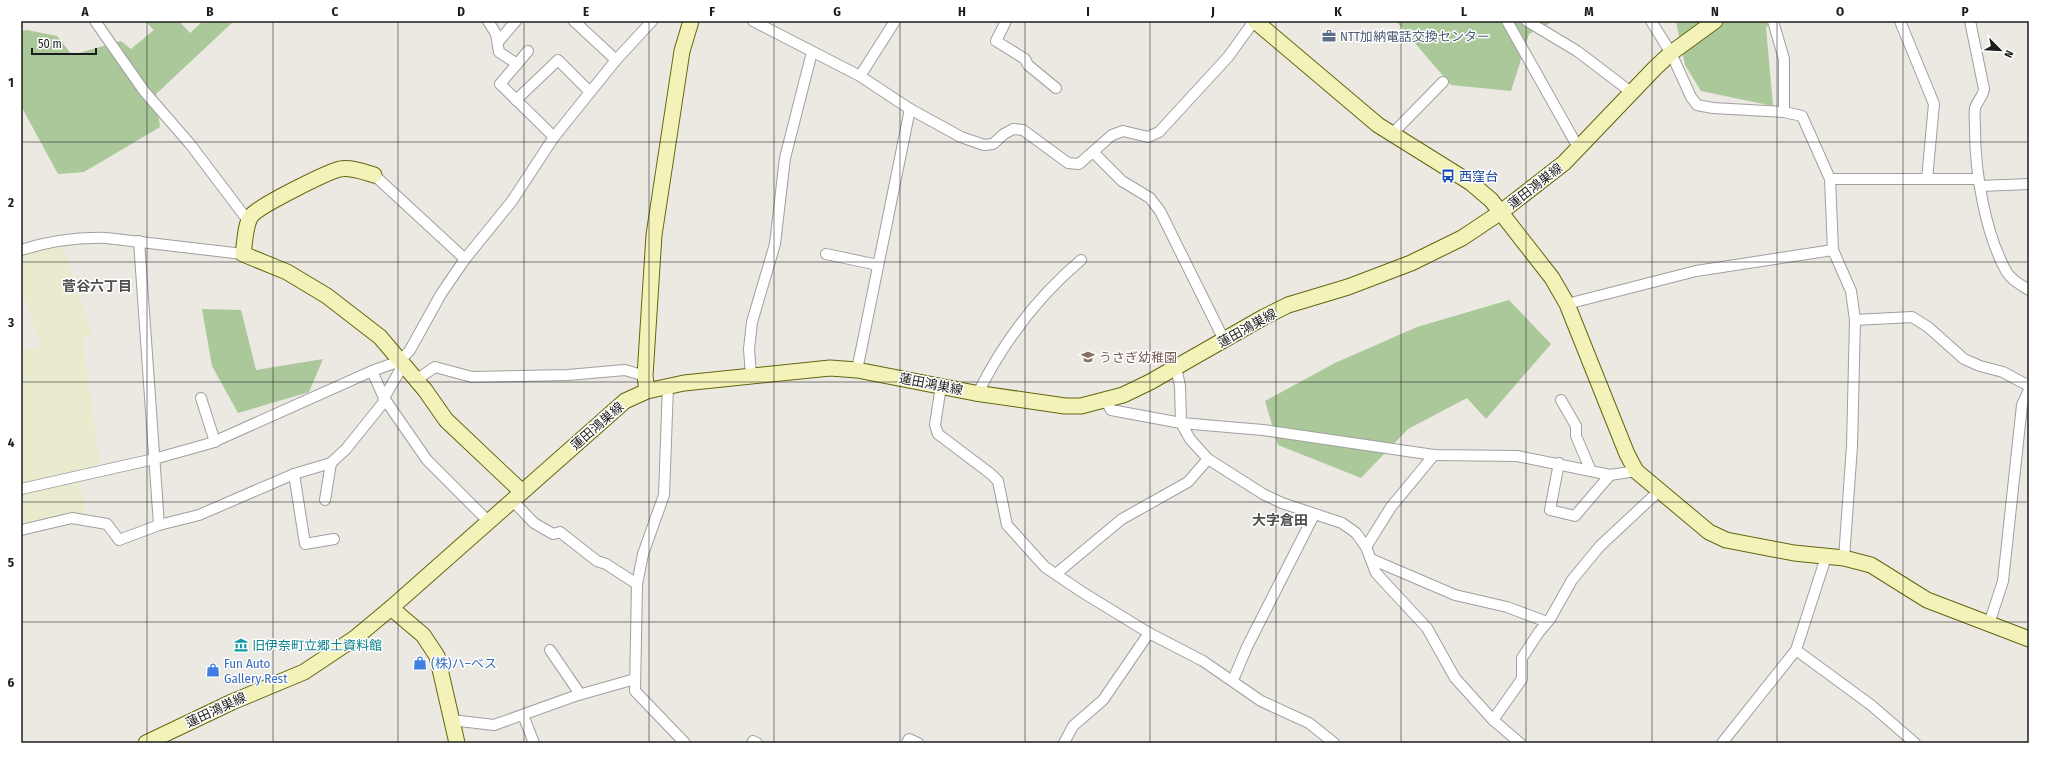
<svg xmlns="http://www.w3.org/2000/svg" width="2050" height="764" font-family="'Fira Sans Condensed','Noto Sans JP',sans-serif">
<style>
.farmland{fill:#e9eace}
.forest{fill:#aac89a}
.lines{fill:none;stroke-linecap:round;stroke-linejoin:round}
.street-casing{stroke:#a0a0a0;stroke-width:12}
.secondary-casing{stroke:#62670e;stroke-width:17}
.street{stroke:#fff;stroke-width:10}
.secondary{stroke:#f3f3b9;stroke-width:15}
.grid{fill:none;stroke:#1c1c1c;stroke-width:1;stroke-opacity:0.55}
.labels{text-anchor:middle;dominant-baseline:central;stroke-width:3;stroke-linejoin:round;paint-order:stroke}
.service-label{font-size:13px;fill:#4e5e75;stroke:#fff;text-anchor:start}
.transit-label{font-size:13px;fill:#164399;stroke:#fff;text-anchor:start}
.street-label{font-size:13px;fill:#1c1c1c;stroke:#fff}
.education-label{font-size:13px;fill:#785e54;stroke:#fff;text-anchor:start}
.culture-label{font-size:13px;fill:#0d838f;stroke:#fff;text-anchor:start}
.shop-label{font-size:13px;fill:#366cbe;stroke:#fff;text-anchor:start}
.neighbourhood-label{font-size:14px;font-weight:bold;fill:#4f4f4f;stroke:#fff}
.neatline{fill:none;stroke:#1c1c1c;stroke-width:1.5}
.grid-label{font-size:13px;text-anchor:middle;font-weight:bold;fill:#1c1c1c}
</style>
<rect width="100%" height="100%" fill="#ece8e2"/>
<path class="farmland" d="M61,240L92,335L82,337L101,471L78,476L88,521L83,519L21,530V351L41,346L21,289V250Z"/>
<g class="forest">
<path d="M145,21H179L190,33L203,21H234L156,94L160,127L84,172L58,174L21,106V31L27,30L57,36L72,55L121,41L131,49L154,30Z"/>
<path d="M1396,21H1554L1529,34L1511,91L1451,85Z"/>
<path d="M1676,21H1780L1766,27L1773,106L1701,91L1685,65Z"/>
<path d="M1509,300L1551,344L1486,419L1467,398L1408,429L1361,478L1278,445L1265,401L1335,363L1417,327Z"/>
<path d="M202,309L241,310L256,370L323,359L309,392L238,413L212,366Z"/>
</g>
<g class="lines">
<g class="street-casing">
<g id="street">
<path d="M95,21L144,91L190,144L249,222"/>
<path d="M488,21L496,34L499,52L517,64L500,84L554,137"/>
<path d="M574,21L616,60"/>
<path d="M753,21L860,76L910,109L961,137L984,145L993,144L1004,134L1013,129L1023,130L1068,163L1079,164L1112,135L1123,131L1148,137L1159,132L1228,57L1254,21"/>
<path d="M1006,21L996,41L1025,59L1028,65L1056,88"/>
<path d="M1507,21L1579,149"/>
<path d="M1527,21L1577,51L1631,92"/>
<path d="M1651,21L1671,53L1691,97L1697,105L1713,108L1784,112V59L1773,21"/>
<path d="M1900,21L1934,104L1927,179"/>
<path d="M1970,21L1984,89C1983,97 1977,101 1975,108C1974,115 1975,123 1975,129C1975,173 1985,232 2006,271C2011,280 2021,285 2029,290"/>
<path d="M498,42L516,21"/>
<path d="M517,64L528,51"/>
<path d="M860,76L895,21"/>
<path d="M516,100L558,60L590,92"/>
<path d="M1784,112L1802,116L1830,179L1833,250L1851,291L1855,320L1852,446L1844,558"/>
<path d="M1391,135L1443,82"/>
<path d="M1094,153L1122,181L1150,198L1160,211L1224,340"/>
<path d="M374,175L465,259"/>
<path d="M1830,179H1978"/>
<path d="M1980,186L2029,184"/>
<path d="M139,241L159,525"/>
<path d="M21,250C50,241 76,237 106,238L243,254"/>
<path d="M826,254L878,265"/>
<path d="M1567,304L1696,271L1833,250"/>
<path d="M1855,320L1912,317L1928,327L1964,359L1980,366L2003,372L2029,386"/>
<path d="M403,365L384,398L427,460L488,521"/>
<path d="M1176,367L1180,386L1181,423L1190,439L1208,459L1263,494L1282,503L1342,523L1356,533L1366,547L1376,573L1427,628L1455,678L1493,720L1520,743"/>
<path d="M857,370L910,109"/>
<path d="M751,376L749,349L752,322L775,244L785,158L812,52"/>
<path d="M416,380L435,367L472,377L568,375L625,370L645,376"/>
<path d="M668,386L664,495L643,554L637,584L635,691L685,743"/>
<path d="M941,386L935,425L938,434L991,474L998,481L1007,525L1045,567L1082,592L1149,633L1203,661L1261,701L1309,723L1334,743"/>
<path d="M978,393C1004,341 1037,297 1081,260"/>
<path d="M201,398L215,442"/>
<path d="M1561,400L1576,426V436L1591,471"/>
<path d="M1106,401L1111,410L1181,423L1263,430L1434,455L1517,456L1610,475L1636,471"/>
<path d="M1559,463L1550,510L1575,516L1610,475"/>
<path d="M294,474L305,544L334,539"/>
<path d="M21,489L154,459L211,443L372,371L400,361L410,350L441,294L465,259L512,201L554,137L616,60L652,21"/>
<path d="M325,500L331,463"/>
<path d="M512,500L534,523L553,534L560,532L597,561L606,564L637,584"/>
<path d="M21,530L72,518L107,524L119,540L159,525L199,515L294,474L331,463L346,449L383,403L384,398L372,371"/>
<path d="M1366,547L1391,507L1434,455"/>
<path d="M1371,559L1455,595L1507,607L1547,622"/>
<path d="M1057,573L1122,519L1188,482L1208,459"/>
<path d="M1989,624L2003,581L2022,405L2029,390"/>
<path d="M550,650L580,694"/>
<path d="M1796,650L1871,705L1915,743"/>
<path d="M1233,680L1247,647L1314,515"/>
<path d="M523,715L534,743"/>
<path d="M451,720L494,725L575,696L635,679"/>
<path d="M1493,720L1522,679V658L1539,632L1550,619L1572,580L1600,546L1660,490"/>
<path d="M753,741L757,743"/>
<path d="M907,743L909,739L918,743"/>
<path d="M1064,743L1073,726L1103,700L1149,633"/>
<path d="M1722,743L1796,650L1826,557"/>
</g>
</g>
<g class="secondary-casing">
<g id="secondary">
<path d="M1255,21L1378,125L1471,183L1491,200L1552,278L1567,304L1627,454L1636,471L1709,532L1726,540L1794,553L1844,558L1871,565L1927,600L2029,639"/>
<path d="M374,175C364,172 351,167 340,169C327,172 261,205 252,215C245,223 245,243 243,254L287,272L327,296L380,337L425,390L446,420L521,491"/>
<path d="M647,391L645,376L654,235L682,51L691,21"/>
<path d="M391,608L423,635L437,656L457,743"/>
<path d="M146,743L232,702L304,672L355,638L391,608L625,401L647,391L684,383L830,368L857,370L975,393L1065,406H1081L1123,395L1150,382L1264,317L1288,305L1348,287L1411,263L1462,238L1501,212L1564,163L1655,68L1671,53L1715,21"/>
</g>
</g>
<use href="#street" class="street"/>
<use href="#secondary" class="secondary"/>
</g>
<path class="grid" d="M147,21V743M273,21V743M398,21V743M524,21V743M649,21V743M774,21V743M900,21V743M1025,21V743M1150,21V743M1276,21V743M1401,21V743M1526,21V743M1652,21V743M1777,21V743M1903,21V743M21,142H2029M21,262H2029M21,382H2029M21,502H2029M21,622H2029"/>
<defs>
<g id="office-bare" transform="scale(1.08)"><path d="M-6-3h4V-5.5h4V-3h4V5H-6ZM-1-4.5V-3h2v-1.5ZM-6 0V1H6V0Z" fill="#5c6f8a" stroke="#fff" stroke-width="2.5" paint-order="stroke"/></g>
<g id="bus-bare" transform="scale(1.08)"><path d="M-5-6H5V4H4V6H2V4H-2V6H-4V4H-5ZM-3.5-4V0h7V-4ZM-3.5 1.2v1.5H-2V1.2ZM2 1.2v1.5H3.5V1.2Z" fill="#1a4fb4" stroke="#fff" stroke-width="2.5" paint-order="stroke"/></g>
<g id="school-bare" transform="scale(1.08)"><path d="M0-5L7-2L0 1L-7-2ZM-4 1L0 2.5L4 1V4Q0 6-4 4Z" fill="#8d6e63" stroke="#fff" stroke-width="2.5" paint-order="stroke"/></g>
<g id="museum-bare" transform="scale(1.08)"><path d="M0-6L6-3V-2H-6V-3ZM-5-1h2V3h-2ZM-1-1h2V3h-2ZM3-1h2V3H3ZM-6 4H6V6H-6Z" fill="#0f9aa8" stroke="#fff" stroke-width="2.5" paint-order="stroke"/></g>
<g id="shop-bare" transform="scale(1.08)"><path d="M-5-2.5h2.3a2.7 3.5 0 0 1 5.4 0H5L5.5 6h-11ZM-1.5-2.5h3a1.5 2.3 0 0 0-3 0Z" fill="#3f7fe0" stroke="#fff" stroke-width="2.5" paint-order="stroke"/></g>
</defs>
<g fill-rule="evenodd">
<use href="#office-bare" x="1329" y="36"/>
<use href="#bus-bare" x="1448" y="176"/>
<use href="#school-bare" x="1088" y="357"/>
<use href="#museum-bare" x="241" y="645"/>
<use href="#shop-bare" x="420" y="663"/>
<use href="#shop-bare" x="213" y="670"/>
</g>
<g class="labels">
<g class="service-label">
<text x="1340" y="36">NTT加納電話交換センター</text>
</g>
<g class="transit-label">
<text x="1459" y="176">西窪台</text>
</g>
<g class="street-label">
<text transform="translate(1535 186) rotate(-38)">蓮田鴻巣線</text>
<text transform="translate(1247 328) rotate(-29)">蓮田鴻巣線</text>
<text transform="translate(931 384) rotate(11)">蓮田鴻巣線</text>
<text transform="translate(597 426) rotate(-41)">蓮田鴻巣線</text>
<text transform="translate(216 710) rotate(-25)">蓮田鴻巣線</text>
</g>
<g class="education-label">
<text x="1099" y="357">うさぎ幼稚園</text>
</g>
<g class="culture-label">
<text x="252" y="645">旧伊奈町立郷土資料館</text>
</g>
<g class="shop-label">
<text x="224" y="663">Fun Auto<tspan x="224" dy="15">Gallery Rest</tspan></text>
<text x="431" y="663">(株)ハ―ベス</text>
</g>
<g class="neighbourhood-label">
<text x="97" y="286">菅谷六丁目</text>
<text x="1280" y="520">大字倉田</text>
</g>
</g>
<rect width="2050" height="764" fill="none" stroke="#ffffff" stroke-width="44"/>
<g transform="translate(2000 50) rotate(114)" stroke="#ffffff" stroke-width="3" paint-order="stroke">
<path d="M0-3L7 15L0 10L-7 15Z" fill="#1c1c1c"/>
<text y="-6" font-size="11" font-weight="bold" text-anchor="middle" fill="#1c1c1c">N</text>
</g>
<path d="M32 48v6h64v-6" fill="none" stroke="#1c1c1c" stroke-width="2"/>
<text x="38" y="48" font-size="12" fill="#1c1c1c" stroke="#ffffff" stroke-width="3" paint-order="stroke">50 m</text>
<rect x="22" y="22" width="2006" height="720" class="neatline"/>
<g class="grid-label">
<text x="85" y="16">A</text>
<text x="210" y="16">B</text>
<text x="335" y="16">C</text>
<text x="461" y="16">D</text>
<text x="586" y="16">E</text>
<text x="712" y="16">F</text>
<text x="837" y="16">G</text>
<text x="962" y="16">H</text>
<text x="1088" y="16">I</text>
<text x="1213" y="16">J</text>
<text x="1338" y="16">K</text>
<text x="1464" y="16">L</text>
<text x="1589" y="16">M</text>
<text x="1715" y="16">N</text>
<text x="1840" y="16">O</text>
<text x="1965" y="16">P</text>
<text x="11" y="87">1</text>
<text x="11" y="207">2</text>
<text x="11" y="327">3</text>
<text x="11" y="447">4</text>
<text x="11" y="567">5</text>
<text x="11" y="687">6</text>
</g>
</svg>
